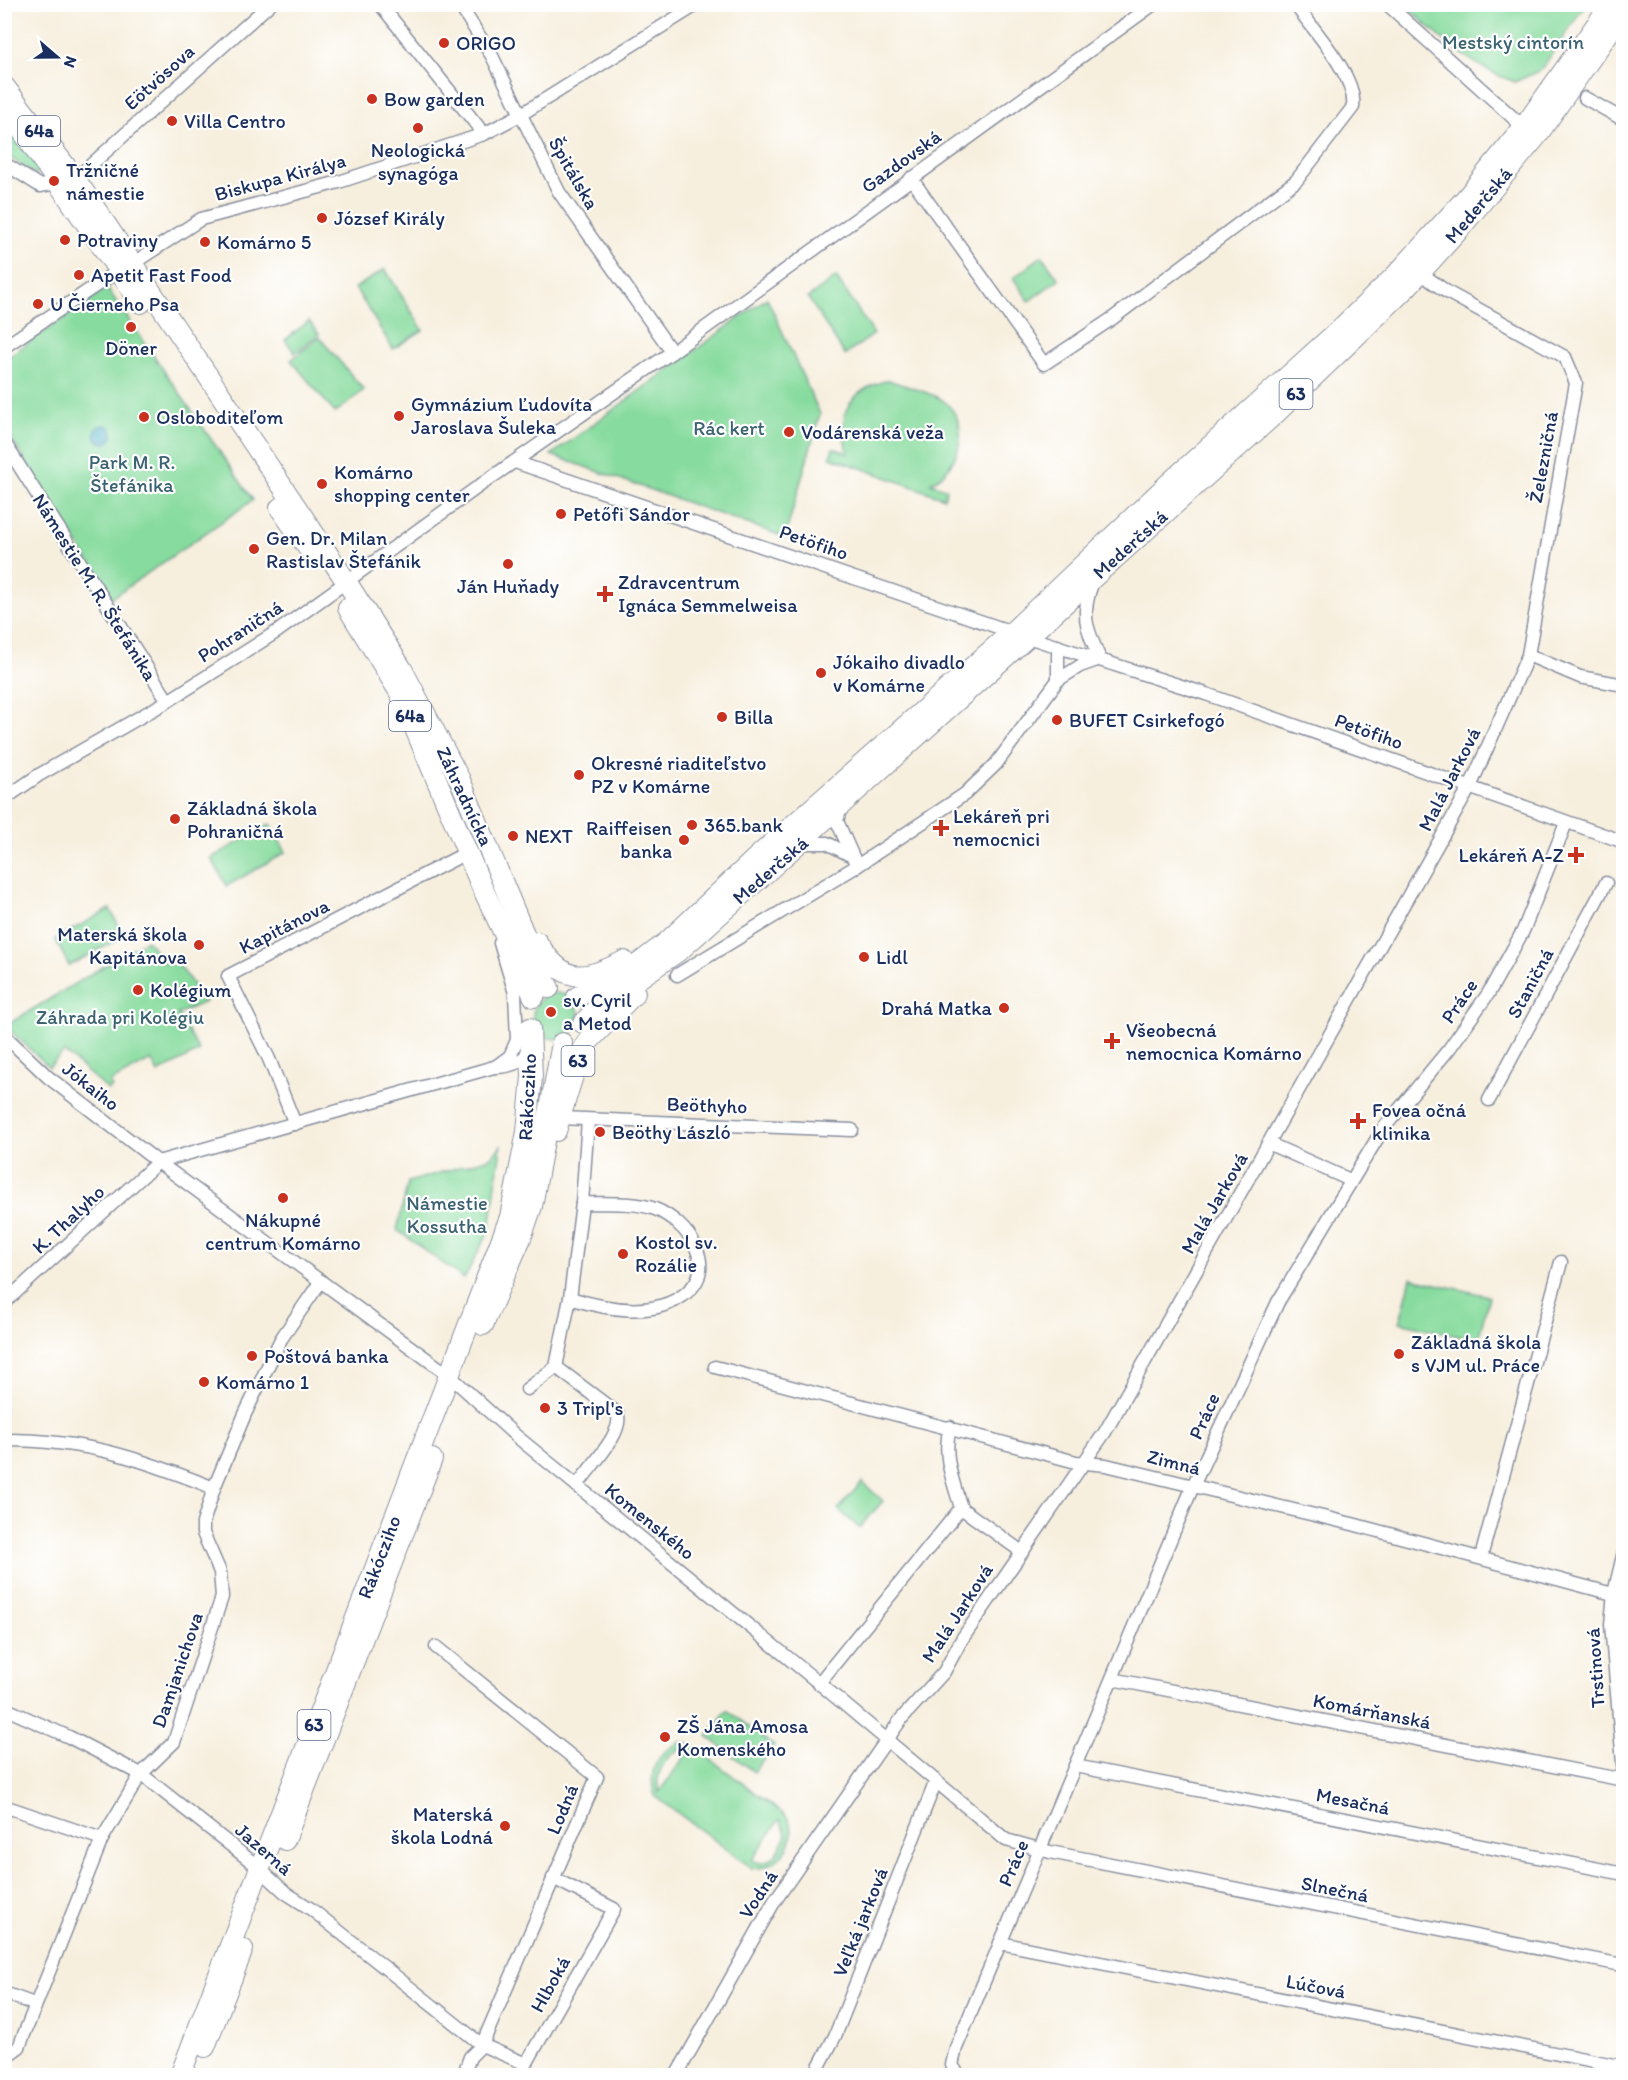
<svg xmlns="http://www.w3.org/2000/svg" width="1628" height="2080" font-family="Itim,sans-serif">
<style>
.green{fill:#87db9e;stroke:#51857e;stroke-width:1.5;fill-rule:evenodd}
.water{fill:#47aec6;stroke:#316e92;stroke-width:1.5}
.lines{fill:none;stroke-linecap:round;stroke-linejoin:round}
.street-casing{stroke:#898f9e;stroke-width:15}
.primary-casing{stroke:#898f9e;stroke-width:22}
.street{stroke:#fff;stroke-width:12}
.primary{stroke:#fff;stroke-width:20}
.poi-dot{fill:#c8321e;stroke:#fff;stroke-width:2}
.labels{text-anchor:middle;dominant-baseline:central;stroke-width:4.5;stroke-linejoin:round;paint-order:stroke}
.shield{fill:#fff;stroke:#5f6d8e;stroke-width:1.5}
.shield-label{font-size:18px;font-weight:bold;fill:#1b2f5e}
.park-label{font-size:20px;fill:#3b6371;stroke:#fff}
.poi-label{font-size:20px;fill:#1b2f5e;stroke:#fff;text-anchor:start}
.street-label{font-size:20px;fill:#1b2f5e;stroke:#fff}
</style>
<rect width="100%" height="100%" fill="#fff"/>
<filter id="ink" filterUnits="userSpaceOnUse"><feTurbulence type="fractalNoise" baseFrequency=".0167" numOctaves="2"/><feDisplacementMap in="SourceGraphic" scale="12" xChannelSelector="R" yChannelSelector="G"/><feConvolveMatrix kernelMatrix="1 2 1 2 8 2 1 2 1" color-interpolation-filters="sRGB"/></filter>
<filter id="wash" filterUnits="userSpaceOnUse"><feTurbulence type="fractalNoise" baseFrequency=".008" numOctaves="4" result="noise"/><feDisplacementMap in="SourceGraphic" scale="24" xChannelSelector="R" yChannelSelector="G"/><feGaussianBlur stdDeviation="1.35" result="paint"/><feColorMatrix in="noise" values="0 0 0 0 0 0 0 0 0 0 0 0 0 0 0 0 0 1.4 0 .05"/><feComposite in="paint" operator="in"/></filter>
<g filter="url(#wash)">
<rect width="100%" height="100%" fill="#f7efde"/>
<g class="green">
<path d="M1405,5H1585L1541,70L1515,82C1473,68 1436,35 1405,5Z"/>
<path d="M4,119L41,170L36,175L5,154Z"/>
<path d="M1042,256L1059,279L1029,301L1013,278Z"/>
<path d="M385,269L423,330L393,349L355,288Z"/>
<path d="M836,277L874,334L845,355L808,298Z"/>
<path d="M107,288L253,500L112,598L5,429V359Z"/>
<path d="M767,298L820,414L785,537L551,455Z"/>
<path d="M309,321L319,334L295,353L285,340Z"/>
<path d="M319,337L364,390L335,413L291,360Z"/>
<path d="M889,380C903,386 935,393 945,402C973,426 959,467 931,483L947,489L944,498L830,457L833,448L848,453C835,414 850,389 889,380Z"/>
<path d="M270,824L286,852L227,886L211,858Z"/>
<path d="M110,909L124,936L69,966L55,939Z"/>
<path d="M147,940L164,963L173,956L205,1002L178,1014L199,1051L158,1073L151,1060L110,1082L112,1087L108,1090L64,1052L49,1067L5,1026Z"/>
<circle cx="556" cy="1016" r="23"/>
<path d="M501,1146L490,1229L464,1279L397,1230L408,1182L490,1158Z"/>
<path d="M1411,1278L1489,1296L1478,1341L1400,1322Z"/>
<path d="M862,1482L883,1501L859,1528L838,1509Z"/>
<path d="M727,1710L774,1746L754,1772L707,1736Z"/>
<path d="M681,1742L693,1746L786,1816C804,1838 777,1871 752,1868L655,1796C647,1772 657,1752 681,1742ZM681,1749L688,1752L659,1792C654,1775 665,1755 681,1749ZM780,1819L786,1834C782,1850 769,1870 752,1860Z"/>
</g>
<circle class="water" cx="104" cy="434" r="9"/>
</g>
<g filter="url(#ink)">
<g class="lines">
<g class="street-casing">
<g id="street">
<path d="M380,4L484,134"/>
<path d="M459,4L492,56L559,192L672,352"/>
<path d="M1387,4L1529,132"/>
<path d="M1585,98L1624,120"/>
<path d="M4,163L40,186L57,183L83,172L270,4"/>
<path d="M911,178L1044,364L1113,318L1296,181L1353,107C1357,76 1313,30 1295,4"/>
<path d="M132,264L201,219L339,182L484,134L520,115L698,4"/>
<path d="M4,347L119,270"/>
<path d="M4,442L168,701"/>
<path d="M515,462L1012,632L1206,694L1624,842"/>
<path d="M1093,581C1080,615 1086,627 1100,659"/>
<path d="M1528,655L1580,677L1624,685"/>
<path d="M1058,680V646"/>
<path d="M4,799L39,775L168,701L278,631L482,484L672,352L1154,4"/>
<path d="M841,807L837,821L857,866"/>
<path d="M800,843H827L850,855"/>
<path d="M677,975L857,866L965,794L996,764L1058,680L1080,666L1100,659"/>
<path d="M4,1035L48,1077L158,1162L450,1376L516,1436L819,1683L1006,1840L1050,1852L1617,1964L1624,1962"/>
<path d="M495,1067L510,1056L517,1040L515,993L500,943"/>
<path d="M1489,1100L1606,883"/>
<path d="M560,1118L852,1130"/>
<path d="M295,1124L269,1059L228,976L468,852"/>
<path d="M1270,1144L1350,1180"/>
<path d="M570,1298C605,1309 653,1319 685,1294C721,1267 686,1221 655,1209C633,1201 605,1204 582,1203"/>
<path d="M4,1303L158,1162L494,1067C509,1067 520,1064 530,1051"/>
<path d="M556,1367L570,1298L582,1203L588,1120"/>
<path d="M556,1367L617,1413C626,1432 588,1468 577,1486"/>
<path d="M715,1367L1076,1462L1106,1465L1352,1524L1624,1597"/>
<path d="M527,1389L556,1367"/>
<path d="M4,1440C87,1440 139,1458 214,1488"/>
<path d="M961,1508L1022,1552"/>
<path d="M1624,1552L1614,1593L1611,1624L1624,1775"/>
<path d="M1481,1557L1561,1262"/>
<path d="M436,1647L597,1777L482,2045L470,2057L463,2076"/>
<path d="M1112,1679L1624,1780"/>
<path d="M819,1683L961,1508C953,1481 942,1455 950,1427"/>
<path d="M4,1708L69,1737L141,1774L252,1862L286,1893L311,1909L482,2045L526,2064L614,1909L553,1878"/>
<path d="M1075,1766L1624,1874"/>
<path d="M4,1806L102,1839"/>
<path d="M1000,1943L1624,2067"/>
<path d="M4,1993L34,2004"/>
<path d="M4,2058L19,2047L102,1839L141,1774L174,1742L222,1597L220,1572L203,1533V1523L214,1488L245,1414L281,1339L321,1281"/>
<path d="M676,2076L774,1902L902,1718L944,1672L962,1639L1105,1432L1470,787L1528,655L1576,383L1565,357L1447,292L1420,273V268"/>
<path d="M814,2076L835,2036L936,1781"/>
<path d="M959,2076L952,2065L956,2048L1193,1486L1278,1302L1383,1129L1449,1049L1488,994L1523,931L1566,823"/>
</g>
</g>
<g class="primary-casing">
<g id="primary">
<path d="M4,86L74,177L346,581L402,669L460,780L540,972L549,988"/>
<path d="M9,112L141,303"/>
<path d="M280,508L315,558"/>
<path d="M348,608L400,693L481,885L534,997"/>
<path d="M537,942C563,983 581,983 624,961"/>
<path d="M577,997L629,971L667,942L758,856L1012,632L1167,485L1339,330L1395,276L1466,198L1523,128L1611,4"/>
<path d="M583,1023L600,1005L680,950L1276,413L1407,287L1457,232L1536,137L1624,11"/>
<path d="M556,1131L578,1059L587,1043L635,993"/>
<path d="M483,1325L521,1238L532,1206L562,1043"/>
<path d="M285,1840L432,1459"/>
<path d="M205,2047L243,1949"/>
<path d="M180,2076L510,1217L527,1132L532,1076L530,1028"/>
</g>
</g>
<use href="#street" class="street"/>
<use href="#primary" class="primary"/>
</g>
</g>
<g class="poi-dot">
<circle cx="444" cy="43" r="6"/>
<circle cx="372" cy="99" r="6"/>
<circle cx="172" cy="121" r="6"/>
<circle cx="418" cy="128" r="6"/>
<circle cx="54" cy="181" r="6"/>
<circle cx="322" cy="218" r="6"/>
<circle cx="65" cy="240" r="6"/>
<circle cx="205" cy="242" r="6"/>
<circle cx="79" cy="275" r="6"/>
<circle cx="38" cy="304" r="6"/>
<circle cx="131" cy="327" r="6"/>
<circle cx="399" cy="416" r="6"/>
<circle cx="144" cy="417" r="6"/>
<circle cx="789" cy="432" r="6"/>
<circle cx="322" cy="484" r="6"/>
<circle cx="561" cy="514" r="6"/>
<circle cx="254" cy="549" r="6"/>
<circle cx="508" cy="564" r="6"/>
<path d="M602 585h6v6h6v6h-6v6h-6v-6h-6v-6h6z"/>
<circle cx="821" cy="673" r="6"/>
<circle cx="722" cy="717" r="6"/>
<circle cx="1057" cy="720" r="6"/>
<circle cx="579" cy="775" r="6"/>
<circle cx="175" cy="819" r="6"/>
<circle cx="692" cy="825" r="6"/>
<path d="M938 819h6v6h6v6h-6v6h-6v-6h-6v-6h6z"/>
<circle cx="513" cy="836" r="6"/>
<circle cx="684" cy="840" r="6"/>
<path d="M1573 846h6v6h6v6h-6v6h-6v-6h-6v-6h6z"/>
<circle cx="199" cy="945" r="6"/>
<circle cx="864" cy="957" r="6"/>
<circle cx="138" cy="990" r="6"/>
<circle cx="1004" cy="1008" r="6"/>
<circle cx="551" cy="1012" r="6"/>
<path d="M1109 1032h6v6h6v6h-6v6h-6v-6h-6v-6h6z"/>
<path d="M1355 1112h6v6h6v6h-6v6h-6v-6h-6v-6h6z"/>
<circle cx="600" cy="1132" r="6"/>
<circle cx="283" cy="1198" r="6"/>
<circle cx="623" cy="1254" r="6"/>
<circle cx="1399" cy="1354" r="6"/>
<circle cx="252" cy="1356" r="6"/>
<circle cx="204" cy="1382" r="6"/>
<circle cx="545" cy="1408" r="6"/>
<circle cx="665" cy="1737" r="6"/>
<circle cx="505" cy="1826" r="6"/>
</g>
<g class="labels">
<g class="shield">
<rect x="18" y="116" width="42" height="30" rx="4.5"/>
<rect x="1279.5" y="379" width="33" height="30" rx="4.5"/>
<rect x="389" y="701" width="42" height="30" rx="4.5"/>
<rect x="561.5" y="1046" width="33" height="30" rx="4.5"/>
<rect x="297.5" y="1710" width="33" height="30" rx="4.5"/>
</g>
<g class="shield-label">
<text x="39" y="131">64a</text>
<text x="1296" y="394">63</text>
<text x="410" y="716">64a</text>
<text x="578" y="1061">63</text>
<text x="314" y="1725">63</text>
</g>
<g class="park-label">
<text x="1513" y="42">Mestský cintorín</text>
<text x="729" y="428">Rác kert</text>
<text x="132" y="462">Park M. R.<tspan x="132" dy="23">Štefánika</tspan></text>
<text x="120" y="1017">Záhrada pri Kolégiu</text>
<text x="447" y="1203">Námestie<tspan x="447" dy="23">Kossutha</tspan></text>
</g>
<g class="poi-label">
<text x="456" y="43">ORIGO</text>
<text x="384" y="99">Bow garden</text>
<text x="184" y="121">Villa Centro</text>
<text x="418" y="150" text-anchor="middle">Neologická<tspan x="418" dy="23">synagóga</tspan></text>
<text x="66" y="170">Tržničné<tspan x="66" dy="23">námestie</tspan></text>
<text x="334" y="218">József Király</text>
<text x="77" y="240">Potraviny</text>
<text x="217" y="242">Komárno 5</text>
<text x="91" y="275">Apetit Fast Food</text>
<text x="50" y="304">U Čierneho Psa</text>
<text x="131" y="348" text-anchor="middle">Döner</text>
<text x="411" y="404">Gymnázium Ľudovíta<tspan x="411" dy="23">Jaroslava Šuleka</tspan></text>
<text x="156" y="417">Osloboditeľom</text>
<text x="801" y="432">Vodárenská veža</text>
<text x="334" y="472">Komárno<tspan x="334" dy="23">shopping center</tspan></text>
<text x="573" y="514">Petőfi Sándor</text>
<text x="266" y="538">Gen. Dr. Milan<tspan x="266" dy="23">Rastislav Štefánik</tspan></text>
<text x="618" y="582">Zdravcentrum<tspan x="618" dy="23">Ignáca Semmelweisa</tspan></text>
<text x="508" y="586" text-anchor="middle">Ján Huňady</text>
<text x="833" y="662">Jókaiho divadlo<tspan x="833" dy="23">v Komárne</tspan></text>
<text x="734" y="717">Billa</text>
<text x="1069" y="720">BUFET Csirkefogó</text>
<text x="591" y="763">Okresné riaditeľstvo<tspan x="591" dy="23">PZ v Komárne</tspan></text>
<text x="187" y="808">Základná škola<tspan x="187" dy="23">Pohraničná</tspan></text>
<text x="953" y="816">Lekáreň pri<tspan x="953" dy="23">nemocnici</tspan></text>
<text x="704" y="825">365.bank</text>
<text x="672" y="828" text-anchor="end">Raiffeisen<tspan x="672" dy="23">banka</tspan></text>
<text x="525" y="836">NEXT</text>
<text x="1564" y="855" text-anchor="end">Lekáreň A-Z</text>
<text x="187" y="934" text-anchor="end">Materská škola<tspan x="187" dy="23">Kapitánova</tspan></text>
<text x="876" y="957">Lidl</text>
<text x="150" y="990">Kolégium</text>
<text x="563" y="1000">sv. Cyril<tspan x="563" dy="23">a Metod</tspan></text>
<text x="992" y="1008" text-anchor="end">Drahá Matka</text>
<text x="1126" y="1030">Všeobecná<tspan x="1126" dy="23">nemocnica Komárno</tspan></text>
<text x="1372" y="1110">Fovea očná<tspan x="1372" dy="23">klinika</tspan></text>
<text x="612" y="1132">Beöthy László</text>
<text x="283" y="1220" text-anchor="middle">Nákupné<tspan x="283" dy="23">centrum Komárno</tspan></text>
<text x="635" y="1242">Kostol sv.<tspan x="635" dy="23">Rozálie</tspan></text>
<text x="1411" y="1342">Základná škola<tspan x="1411" dy="23">s VJM ul. Práce</tspan></text>
<text x="264" y="1356">Poštová banka</text>
<text x="216" y="1382">Komárno 1</text>
<text x="557" y="1408">3 Tripl's</text>
<text x="677" y="1726">ZŠ Jána Amosa<tspan x="677" dy="23">Komenského</tspan></text>
<text x="493" y="1814" text-anchor="end">Materská<tspan x="493" dy="23">škola Lodná</tspan></text>
</g>
<g class="street-label">
<text transform="translate(159 77) rotate(-42)">Eötvösova</text>
<text transform="translate(901 161) rotate(-36)">Gazdovská</text>
<text transform="translate(574 173) rotate(60)">Špitálska</text>
<text transform="translate(280 177) rotate(-15)">Biskupa Királya</text>
<text transform="translate(1478 205) rotate(-50)">Mederčská</text>
<text transform="translate(1543 457) rotate(-80)">Železničná</text>
<text transform="translate(814 542) rotate(19)">Petöfiho</text>
<text transform="translate(1130 544) rotate(-42)">Mederčská</text>
<text transform="translate(95 587) rotate(58)">Námestie M. R. Štefánika</text>
<text transform="translate(240 631) rotate(-33)">Pohraničná</text>
<text transform="translate(1369 731) rotate(20)">Petöfiho</text>
<text transform="translate(1449 779) rotate(-63)">Malá Jarková</text>
<text transform="translate(465 796) rotate(65)">Záhradnícka</text>
<text transform="translate(770 870) rotate(-41)">Mederčská</text>
<text transform="translate(284 926) rotate(-27)">Kapitánova</text>
<text transform="translate(1530 983) rotate(-62)">Staničná</text>
<text transform="translate(1459 1001) rotate(-56)">Práce</text>
<text transform="translate(91 1086) rotate(38)">Jókaiho</text>
<text transform="translate(527 1097) rotate(-87)">Rákócziho</text>
<text transform="translate(707 1105) rotate(2)">Beöthyho</text>
<text transform="translate(1214 1203) rotate(-60)">Malá Jarková</text>
<text transform="translate(68 1219) rotate(-43)">K. Thalyho</text>
<text transform="translate(1204 1416) rotate(-66)">Práce</text>
<text transform="translate(1174 1462) rotate(14)">Zimná</text>
<text transform="translate(650 1521) rotate(39)">Komenského</text>
<text transform="translate(379 1557) rotate(-69)">Rákócziho</text>
<text transform="translate(957 1613) rotate(-57)">Malá Jarková</text>
<text transform="translate(1595 1668) rotate(-94)">Trstinová</text>
<text transform="translate(177 1670) rotate(-71)">Damjanichova</text>
<text transform="translate(1372 1711) rotate(11)">Komárňanská</text>
<text transform="translate(1353 1801) rotate(11)">Mesačná</text>
<text transform="translate(562 1809) rotate(-67)">Lodná</text>
<text transform="translate(264 1849) rotate(41)">Jazerná</text>
<text transform="translate(1013 1863) rotate(-67)">Práce</text>
<text transform="translate(1335 1889) rotate(11)">Slnečná</text>
<text transform="translate(758 1894) rotate(-57)">Vodná</text>
<text transform="translate(860 1922) rotate(-68)">Veľká jarková</text>
<text transform="translate(550 1984) rotate(-61)">Hlboká</text>
<text transform="translate(1316 1986) rotate(11)">Lúčová</text>
</g>
</g>
<rect width="1628" height="2080" fill="none" stroke="#fff" stroke-width="24"/>
<g transform="translate(57 57) rotate(110)" stroke="#ffffff" stroke-width="4.5" paint-order="stroke">
<path d="M0-4.5L10 22L0 15L-10 22Z" fill="#1b2f5e"/>
<text y="-9" font-size="16" font-weight="bold" text-anchor="middle" fill="#1b2f5e">N</text>
</g>
</svg>
